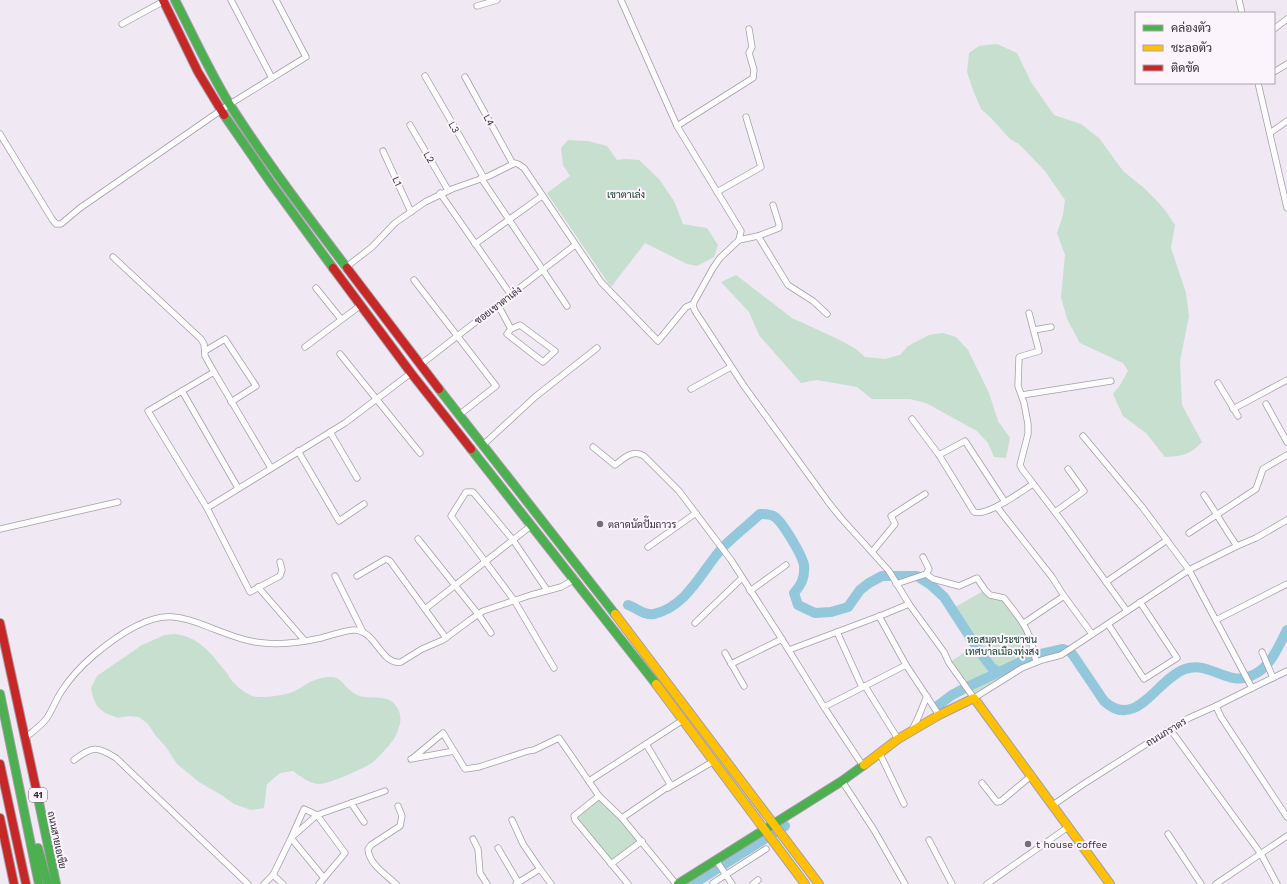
<svg xmlns="http://www.w3.org/2000/svg" width="1287" height="884" font-family="'Work Sans',Sarabun,sans-serif">
<style>
.green{fill:#c6dfcf}
.lines{fill:none;stroke-linecap:round;stroke-linejoin:round}
.river{stroke:#93c8dc;stroke-width:10}
.street-casing{stroke:#a49ea6;stroke-width:7}
.fast-casing{stroke:#a49ea6;stroke-width:10}
.slow-casing{stroke:#a49ea6;stroke-width:10}
.jam-casing{stroke:#a49ea6;stroke-width:10}
.street{stroke:#fdfcfd;stroke-width:5.5}
.fast{stroke:#4caf50;stroke-width:8}
.slow{stroke:#ffc107;stroke-width:8}
.jam{stroke:#c62828;stroke-width:8}
.poi-dot{fill:#766e77;stroke:#fbf4fc;stroke-width:1.5}
.labels{text-anchor:middle;dominant-baseline:central;stroke-width:4;stroke-linejoin:round;paint-order:stroke}
.shield{fill:#fbf4fc;stroke:#706971;stroke-width:1}
.shield-label{font-size:9px;font-weight:bold;fill:#342d35}
.street-label{font-size:10px;fill:#342d35;stroke:#fbf4fc}
.park-label{font-size:10px;fill:#0d3c21;stroke:#fbf4fc}
.poi-label{font-size:10px;fill:#342d35;stroke:#fbf4fc;text-anchor:start}
</style>
<rect width="100%" height="100%" fill="#f0e8f2"/>
<g class="green">
<path d="M997,44L1017,53L1031,82L1054,115L1081,124L1099,138L1123,171L1144,188L1155,199L1165,210L1175,225L1171,248L1186,293L1189,316L1180,361L1182,405L1202,442C1190,455 1182,456 1165,457L1146,433L1123,416L1113,394L1120,385L1128,371L1123,363L1080,343L1067,319L1061,297L1065,255L1057,233L1063,215L1065,200L1045,171L1019,144L1010,139L991,118L981,109L973,90L967,72L969,53L979,46Z"/>
<path d="M568,140L588,141L607,146L617,160L626,159L639,160L659,179L674,201L683,224L707,228L718,245L714,257L697,266L687,264L645,243L611,287L547,193L570,176L563,165L561,148Z"/>
<path d="M736,275L792,318L840,340L856,349L865,357L885,359L900,355L908,346L929,335L943,333L956,337L968,350L989,393L998,421L1010,438L1006,458L994,457L988,443L977,431L926,403L910,399H872L857,387L817,380L801,383L759,335L749,312L721,282Z"/>
<path d="M985,590L990,595L1004,598L1024,623L1036,662L974,698L949,663L972,647L950,610Z"/>
<path d="M174,634C199,636 211,654 226,672C229,676 231,681 235,684C238,688 247,694 252,696C262,699 289,695 297,690C304,686 310,681 318,679C345,672 339,686 357,695C366,699 377,696 387,699C397,703 402,713 400,723C399,727 397,734 395,737C391,744 379,757 373,762C363,769 331,783 320,784C310,784 300,776 293,771L280,773L267,784L264,808L251,810L234,804L223,796L199,782L177,764L166,747L156,736L148,724L139,717L129,716L118,718L105,713L97,706L93,697L91,688L97,676L142,645L165,635Z"/>
<path d="M599,796L642,841L611,864L574,816Z"/>
</g>
<g class="lines">
<g class="river">
<path d="M628,605C637,608 645,616 654,614C688,606 702,570 723,547C734,536 748,525 760,514C765,514 771,514 775,517C783,523 802,555 804,565C805,577 802,584 794,593L798,605L815,613L831,612L848,607L860,590L869,583L882,576H917L931,585L944,597L979,651L992,668L998,672"/>
<path d="M936,707L952,695L967,687L1027,659L1041,654L1063,649L1069,651L1073,655L1104,701C1136,731 1157,679 1185,669C1210,660 1228,688 1253,675C1271,667 1278,647 1287,630"/>
<path d="M693,884L785,826"/>
</g>
<g class="street-casing">
<g id="street">
<path d="M231,0L272,78"/>
<path d="M621,0L677,126L741,231L739,240L720,258L713,268L694,302L693,306L695,311L744,386L829,503L841,518L889,571L909,604L944,652L949,663L974,698L1022,668L1042,660L1061,655L1189,570L1237,546L1256,538L1287,520"/>
<path d="M1239,0L1242,13"/>
<path d="M477,6L497,0"/>
<path d="M122,24L164,1"/>
<path d="M1274,29L1287,19"/>
<path d="M1274,72L1287,64"/>
<path d="M425,76L484,178"/>
<path d="M465,77L513,164"/>
<path d="M1258,83L1287,208"/>
<path d="M410,125L448,190"/>
<path d="M677,126L753,78L754,70L749,53L752,47L749,29"/>
<path d="M1270,133L1287,121"/>
<path d="M0,134L52,219L56,224H61L80,208L230,104L306,57L276,0"/>
<path d="M383,151L411,212"/>
<path d="M481,178L567,306"/>
<path d="M717,192L761,167L746,117"/>
<path d="M440,193L511,295"/>
<path d="M758,236L779,228V224L773,205"/>
<path d="M739,240L758,236L788,285L813,301L827,314"/>
<path d="M475,244L542,196"/>
<path d="M113,257L201,339L204,344L205,356L214,372L271,468"/>
<path d="M345,268L372,247L395,223L425,202L452,189L489,176L515,163L518,164L524,168L601,282L658,341L686,307L693,304"/>
<path d="M414,280L496,386L459,415"/>
<path d="M316,288L341,319"/>
<path d="M498,305L511,329L507,334L543,362L555,351L520,325L511,329"/>
<path d="M1029,313L1039,351L1019,357L1018,386L1024,403L1028,424V434L1020,465L1022,469L1064,524L1127,611"/>
<path d="M1034,330L1051,327"/>
<path d="M305,347L361,305"/>
<path d="M205,351L225,339L256,386L231,402"/>
<path d="M340,354L420,453"/>
<path d="M420,365L575,245"/>
<path d="M214,372L148,411L207,508L250,592L280,576L282,570L280,562"/>
<path d="M1218,383L1238,416"/>
<path d="M691,389L731,367"/>
<path d="M182,391L238,488"/>
<path d="M1022,395L1111,381"/>
<path d="M1266,404L1287,442"/>
<path d="M1233,409L1287,380"/>
<path d="M912,419L939,455L974,512C987,517 1022,491 1033,484"/>
<path d="M330,432L357,478"/>
<path d="M1083,436L1143,508L1189,570L1252,688"/>
<path d="M483,445L535,397L597,348"/>
<path d="M593,447L615,465C624,458 633,449 644,456L679,491L731,560L778,633L824,707L863,766"/>
<path d="M298,451L339,521L364,504"/>
<path d="M939,455L965,441L1005,502"/>
<path d="M1204,495C1215,511 1225,529 1237,546"/>
<path d="M997,507L1052,577L1064,596L1092,634"/>
<path d="M207,508L345,423L411,373"/>
<path d="M1055,512L1084,491L1068,469"/>
<path d="M0,529L118,502"/>
<path d="M1189,533L1256,489L1263,469L1287,455"/>
<path d="M418,539L478,614L491,633"/>
<path d="M648,547L696,513"/>
<path d="M872,552L895,524L891,516L925,494"/>
<path d="M923,557L929,569L926,574"/>
<path d="M335,576L363,632"/>
<path d="M357,576L386,559L390,561L446,638"/>
<path d="M1106,582L1167,540"/>
<path d="M896,584L926,574L933,579L959,586L977,578L985,590L990,595L1004,598C1023,622 1031,631 1036,662"/>
<path d="M258,587L305,641"/>
<path d="M547,590L513,540L473,492H466L451,516L514,600L554,668"/>
<path d="M750,591L786,565"/>
<path d="M425,609L532,525"/>
<path d="M879,616L906,665L939,715"/>
<path d="M1216,620L1287,584"/>
<path d="M695,623L742,578"/>
<path d="M1024,623L1064,596"/>
<path d="M1108,624L1144,679L1177,658L1140,602"/>
<path d="M837,632L862,687"/>
<path d="M789,650L885,614L909,604"/>
<path d="M1262,652L1273,678"/>
<path d="M725,653L744,686"/>
<path d="M731,664L782,639"/>
<path d="M865,686L898,739"/>
<path d="M1216,706L1221,717L1287,817"/>
<path d="M824,707L906,665"/>
<path d="M1170,729L1261,854L1277,884"/>
<path d="M912,730L918,718L927,696"/>
<path d="M24,739C32,732 41,726 47,718C52,710 56,700 61,692C70,678 81,666 94,655C113,639 147,614 174,617C188,618 201,624 214,629C230,635 247,642 264,643C282,645 303,642 321,638C332,635 343,631 353,630C376,629 381,666 401,662L422,649L443,640L470,620L483,611L531,595L561,587L575,579"/>
<path d="M880,754L904,804"/>
<path d="M413,758L443,733L454,751"/>
<path d="M411,759L454,751L465,769L479,767L528,751L534,750L559,738L599,796L622,818L676,884"/>
<path d="M74,760C92,746 97,746 116,758L248,884"/>
<path d="M589,781L683,720"/>
<path d="M842,781L874,830L905,884"/>
<path d="M982,783L997,802L1001,801L1031,776"/>
<path d="M668,788L714,761"/>
<path d="M599,796L574,816L575,820L628,884"/>
<path d="M351,803L364,822"/>
<path d="M1053,805L1082,785L1170,729L1189,718L1216,706L1252,688L1287,671"/>
<path d="M622,818L669,786L670,784L646,744"/>
<path d="M512,820L523,844L540,869"/>
<path d="M1168,834L1201,884"/>
<path d="M473,839L478,849L480,873L487,884"/>
<path d="M929,840L952,884"/>
<path d="M498,848L518,882"/>
<path d="M716,860L732,884"/>
<path d="M611,864L642,841"/>
<path d="M273,875L283,884"/>
<path d="M713,883L766,849"/>
<path d="M264,884L273,875L291,838L317,815L304,809L291,838L324,878"/>
<path d="M319,884L345,853L317,815L385,791"/>
<path d="M396,884C385,874 369,864 368,849L371,845L400,826L402,816L398,806"/>
<path d="M516,884L540,869L551,884"/>
<path d="M753,884L758,880"/>
<path d="M987,884L1068,827"/>
<path d="M1216,884L1287,836"/>
</g>
</g>
<g class="fast-casing">
<g id="fast">
<path d="M175,0C193,35 209,71 230,105C266,161 306,214 347,268"/>
<path d="M224,115L271,183L333,268"/>
<path d="M439,389L615,614"/>
<path d="M471,449L656,684"/>
<path d="M0,694L39,884"/>
<path d="M37,793L56,884"/>
<path d="M38,848L48,884"/>
<path d="M678,884L842,781L864,765"/>
</g>
</g>
<g class="slow-casing">
<g id="slow">
<path d="M615,614L819,884"/>
<path d="M656,684L805,884"/>
<path d="M864,765L898,739L939,715L974,698L1110,884"/>
</g>
</g>
<g class="jam-casing">
<g id="jam">
<path d="M163,0L198,72L224,115"/>
<path d="M333,268L411,373L471,449"/>
<path d="M347,268L439,389"/>
<path d="M0,623L37,793"/>
<path d="M0,764L26,884"/>
<path d="M0,818L14,884"/>
</g>
</g>
<use href="#street" class="street"/>
<use href="#fast" class="fast"/>
<use href="#slow" class="slow"/>
<use href="#jam" class="jam"/>
</g>
<g class="poi-dot">
<circle cx="600" cy="524" r="4"/>
<circle cx="1028" cy="844" r="4"/>
</g>
<g class="labels">
<rect class="shield" x="29" y="788" width="18" height="14" rx="3"/>
<g class="shield-label">
<text x="38" y="795">41</text>
</g>
<g class="street-label">
<text transform="translate(489 120) rotate(61)">L4</text>
<text transform="translate(454 127) rotate(60)">L3</text>
<text transform="translate(429 157) rotate(60)">L2</text>
<text transform="translate(397 181) rotate(66)">L1</text>
<text transform="translate(498 305) rotate(-37)">ซอยเขาตาเล่ง</text>
<text transform="translate(1166 732) rotate(-31)">ถนนภราดร</text>
<text transform="translate(57 840) rotate(78)">ถนนสายเอเชีย</text>
</g>
<g class="park-label">
<text x="626" y="194">เขาตาเล่ง</text>
<text x="1002" y="639">หอสมุดประชาชน<tspan x="1002" dy="12">เทศบาลเมืองทุ่งสง</tspan></text>
</g>
<g class="poi-label">
<text x="608" y="524">ตลาดนัดปั๊มถาวร</text>
<text x="1036" y="844">t house coffee</text>
</g>
</g>
<rect x="1135" y="12" width="140" height="72" fill="#fbf4fc" stroke="#aba4ac"/>
<rect x="1143" y="25" width="20" height="6" fill="#4caf50" stroke="#aba4ac"/>
<text x="1171" y="32" font-size="12" fill="#342d35">คล่องตัว</text>
<rect x="1143" y="45" width="20" height="6" fill="#ffc107" stroke="#aba4ac"/>
<text x="1171" y="52" font-size="12" fill="#342d35">ชะลอตัว</text>
<rect x="1143" y="65" width="20" height="6" fill="#c62828" stroke="#aba4ac"/>
<text x="1171" y="72" font-size="12" fill="#342d35">ติดขัด</text>
</svg>
